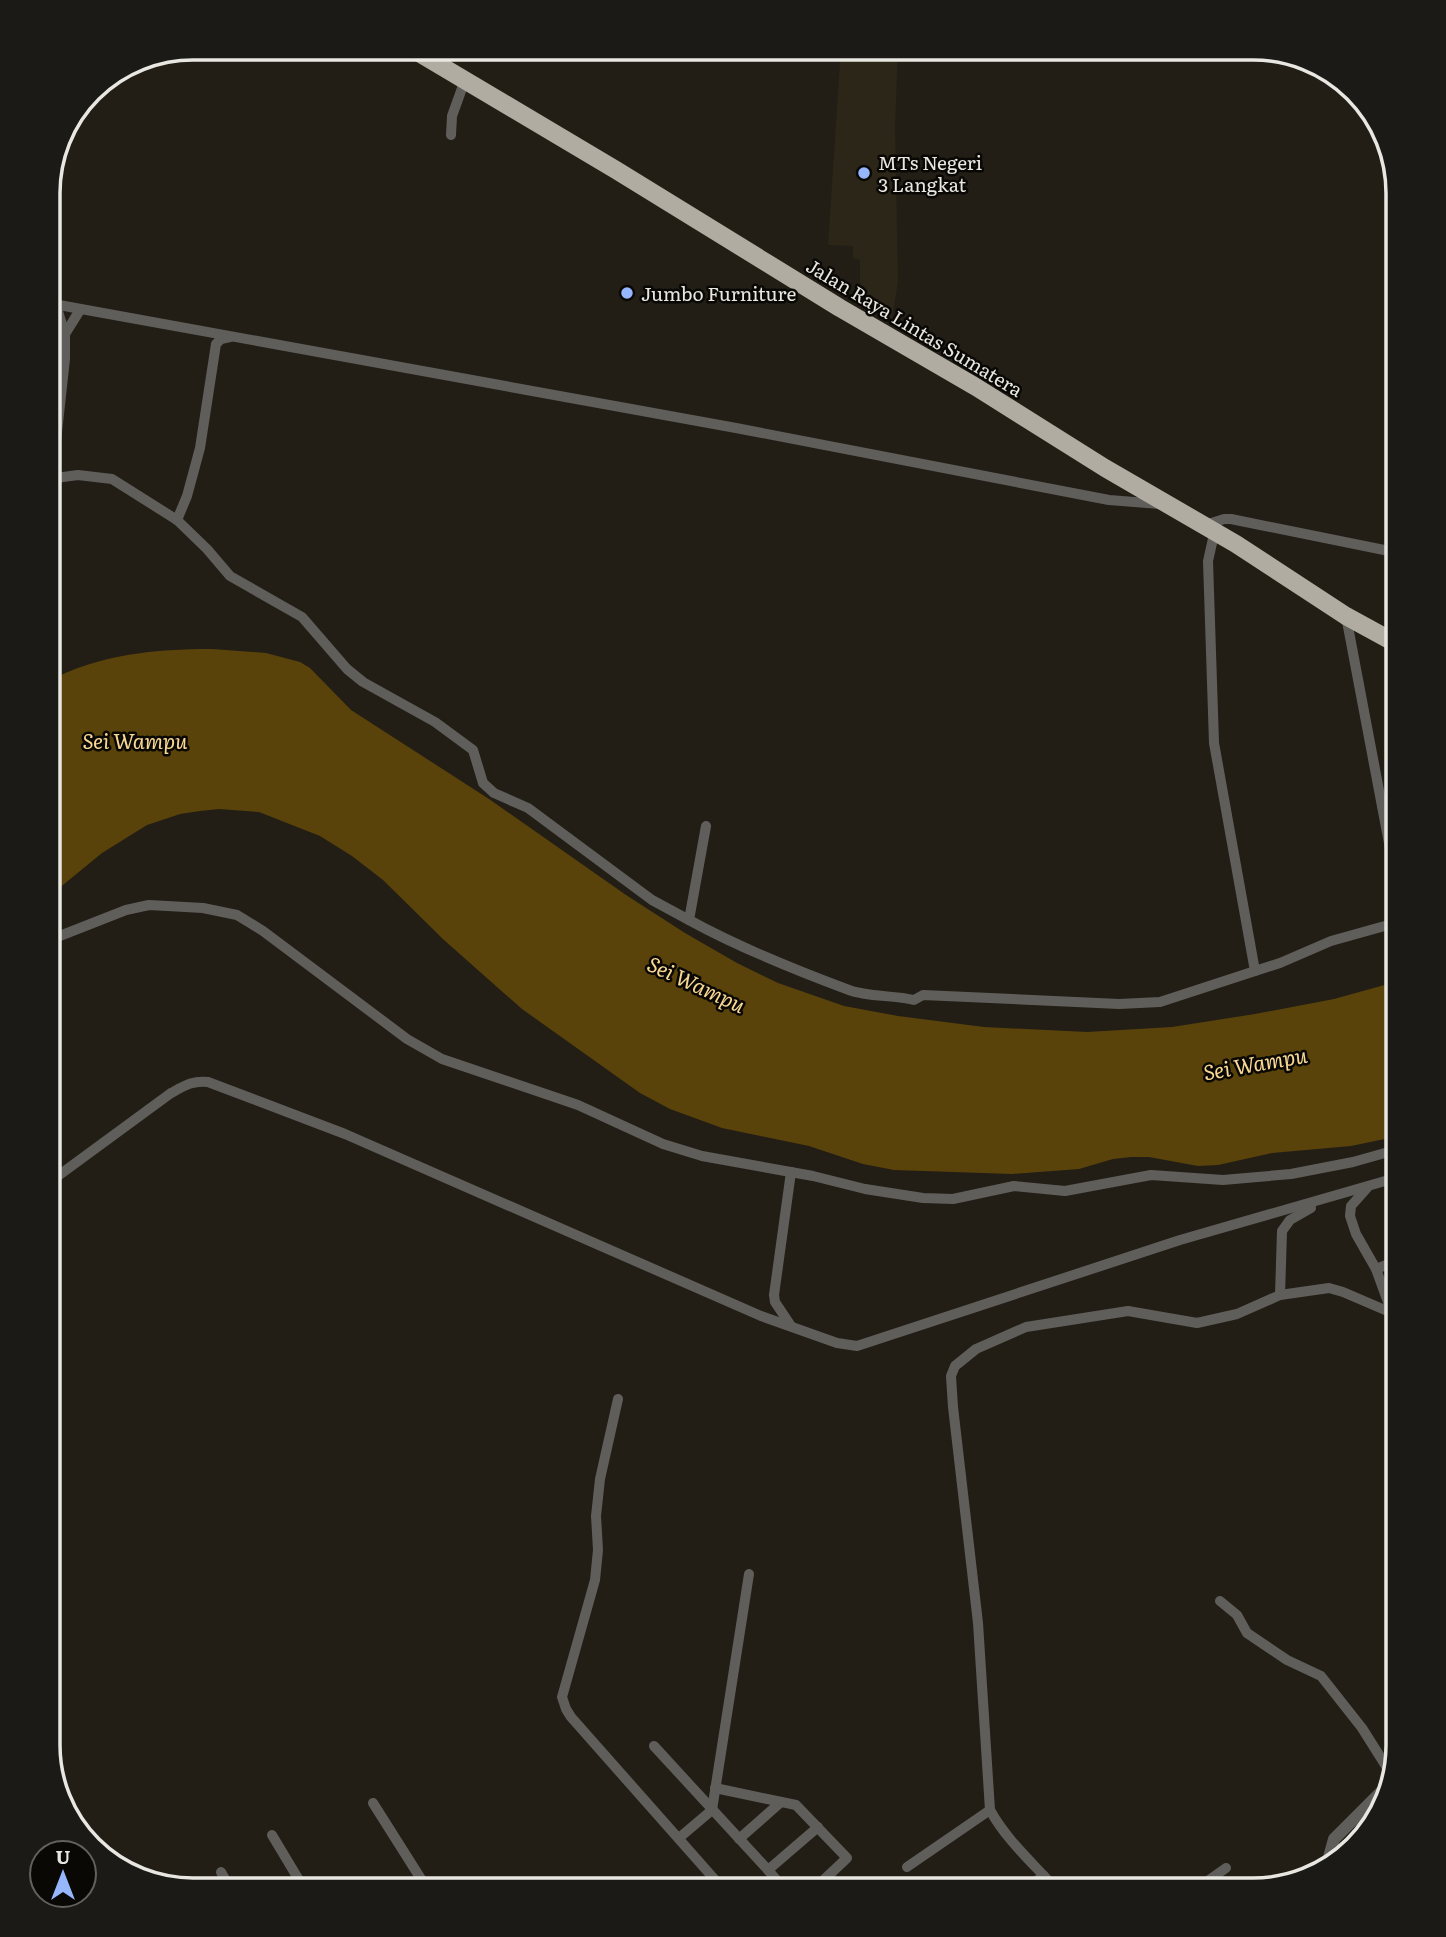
<svg xmlns="http://www.w3.org/2000/svg" width="1446" height="1937" font-family="Literata,serif">
<style>
.built{fill:#2c2618}
.water{fill:#5a430a}
.lines{fill:none;stroke-linecap:round;stroke-linejoin:round}
.minor{stroke:#605e5a;stroke-width:10}
.tertiary{stroke:#605e5a;stroke-width:12}
.trunk{stroke:#b1aca2;stroke-width:18}
.poi-dot{fill:#96b6fd;stroke:#0a0805;stroke-width:2.5}
.labels{text-anchor:middle;dominant-baseline:central;stroke-width:5;stroke-linejoin:round;paint-order:stroke}
.poi-label{font-size:19px;fill:#e9e7e1;stroke:#0a0805;text-anchor:start}
.street-label{font-size:19px;fill:#e9e7e1;stroke:#0a0805}
.water-label{font-size:21px;font-style:italic;fill:#f9d893;stroke:#0a0805}
.rim{fill:none;stroke:#e9e7e1;stroke-width:3.5}
</style>
<rect width="100%" height="100%" fill="#221e16"/>
<path class="built" d="M841,47H898L895,126L898,282L892,318L855,301L860,291V260L853,258V246L828,245Z"/>
<path class="water" d="M212,649L266,653L300,662L310,668L351,710L489,799L626,895L685,933L737,963L778,983L844,1006L898,1016L984,1027L1087,1032L1172,1027L1255,1014L1334,999L1399,981V1136L1351,1146L1272,1153L1218,1165L1198,1166L1149,1157H1131L1113,1159L1079,1169L1012,1174L894,1170L863,1164L809,1146L722,1128L670,1109L640,1093L522,1009L444,940L383,880L352,856L320,836L259,812L219,809L200,811L180,814L147,825L102,853L47,898V682C99,654 155,649 212,649Z"/>
<g class="lines">
<g class="minor">
<path d="M271,47L275,52"/>
<path d="M451,135L452,116L465,80"/>
<path d="M48,303L736,428L1109,500L1160,504"/>
<path d="M56,305L65,334"/>
<path d="M52,478L65,359V334L80,310"/>
<path d="M48,479L78,475L112,479L177,520L207,549L230,576L302,617L347,669L363,682L435,722L473,750L483,783L494,793L528,808L652,900L689,920"/>
<path d="M177,520L187,496L200,448L216,344L221,339L230,337"/>
<path d="M1202,526L1224,519H1231L1399,553"/>
<path d="M1214,534L1208,561L1214,743L1255,971"/>
<path d="M1346,616L1399,896"/>
<path d="M706,826L689,920C740,948 795,970 849,990C867,997 894,995 914,1000L923,995L1119,1004L1160,1002L1280,963L1331,941L1399,922"/>
<path d="M47,941L126,910L149,905L203,908L237,915L263,931L407,1039L442,1059L578,1105L663,1144L702,1156L813,1176L865,1189L923,1198L953,1199L1014,1186L1065,1191L1151,1175L1223,1180L1291,1174L1353,1162L1399,1149"/>
<path d="M791,1172L774,1295L775,1302L791,1326"/>
<path d="M47,1184L171,1093C184,1086 193,1080 208,1082L345,1134L761,1316L837,1343L857,1346L1180,1240L1399,1177"/>
<path d="M1367,1188L1351,1206L1350,1216L1356,1234L1376,1269L1392,1313"/>
<path d="M1376,1269L1399,1260"/>
<path d="M1280,1295L1282,1231L1290,1220L1311,1208"/>
<path d="M618,1399L600,1479L596,1516L598,1550L595,1580L562,1697L566,1709L571,1717L724,1890"/>
<path d="M1220,1601L1237,1615L1247,1633L1287,1660L1321,1676L1362,1728L1391,1774"/>
<path d="M654,1746L768,1870"/>
<path d="M715,1788L796,1805L847,1858L813,1890"/>
<path d="M373,1803L428,1890"/>
<path d="M272,1835L305,1890"/>
<path d="M679,1838L712,1810L749,1574"/>
<path d="M739,1839L781,1802"/>
<path d="M907,1867L990,1810"/>
<path d="M221,1872L231,1890"/>
<path d="M785,1890L768,1870L818,1827"/>
<path d="M1023,1890L1044,1876"/>
<path d="M1057,1890C1034,1864 1007,1841 990,1810L978,1623L953,1407L951,1376L955,1366L976,1349L1026,1327L1128,1311L1197,1323L1237,1314L1280,1295L1329,1288L1343,1292L1392,1313L1399,1332"/>
<path d="M1195,1890L1226,1868"/>
</g>
<path class="tertiary" d="M1326,1868L1334,1839L1388,1785"/>
<path class="trunk" d="M409,47L616,170L840,308L976,387L1105,468L1236,544L1346,616L1399,645"/>
</g>
<g class="poi-dot">
<circle cx="864" cy="173" r="7"/>
<circle cx="627" cy="293" r="7"/>
</g>
<g class="labels">
<g class="poi-label">
<text x="878" y="162">MTs Negeri<tspan x="878" dy="22">3 Langkat</tspan></text>
<text x="641" y="293">Jumbo Furniture</text>
</g>
<g class="street-label">
<text transform="translate(915 327) rotate(31)">Jalan Raya Lintas Sumatera</text>
</g>
<g class="water-label">
<text x="135" y="739">Sei Wampu</text>
<text transform="translate(697 983) rotate(25)">Sei Wampu</text>
<text transform="translate(1255 1062) rotate(-10)">Sei Wampu</text>
</g>
</g>
<path d="M0 0H1446V1937H0ZM193 60H1253A133 133 0 0 1 1386 193V1745A133 133 0 0 1 1253 1878H193A133 133 0 0 1 60 1745V193A133 133 0 0 1 193 60Z" fill="#1c1a17" fill-rule="evenodd"/>
<path class="rim" d="M193 60H1253A133 133 0 0 1 1386 193V1745A133 133 0 0 1 1253 1878H193A133 133 0 0 1 60 1745V193A133 133 0 0 1 193 60Z"/>
<g transform="translate(63 1874)"><circle r="33" fill="#0a0805" stroke="#63615d" stroke-width="2"/>
<path d="M0-5L12 26L0 18L-12 26Z" fill="#96b6fd"/>
<text y="-10" font-size="19" font-weight="bold" text-anchor="middle" fill="#e9e7e1">U</text>
</g>
</svg>
